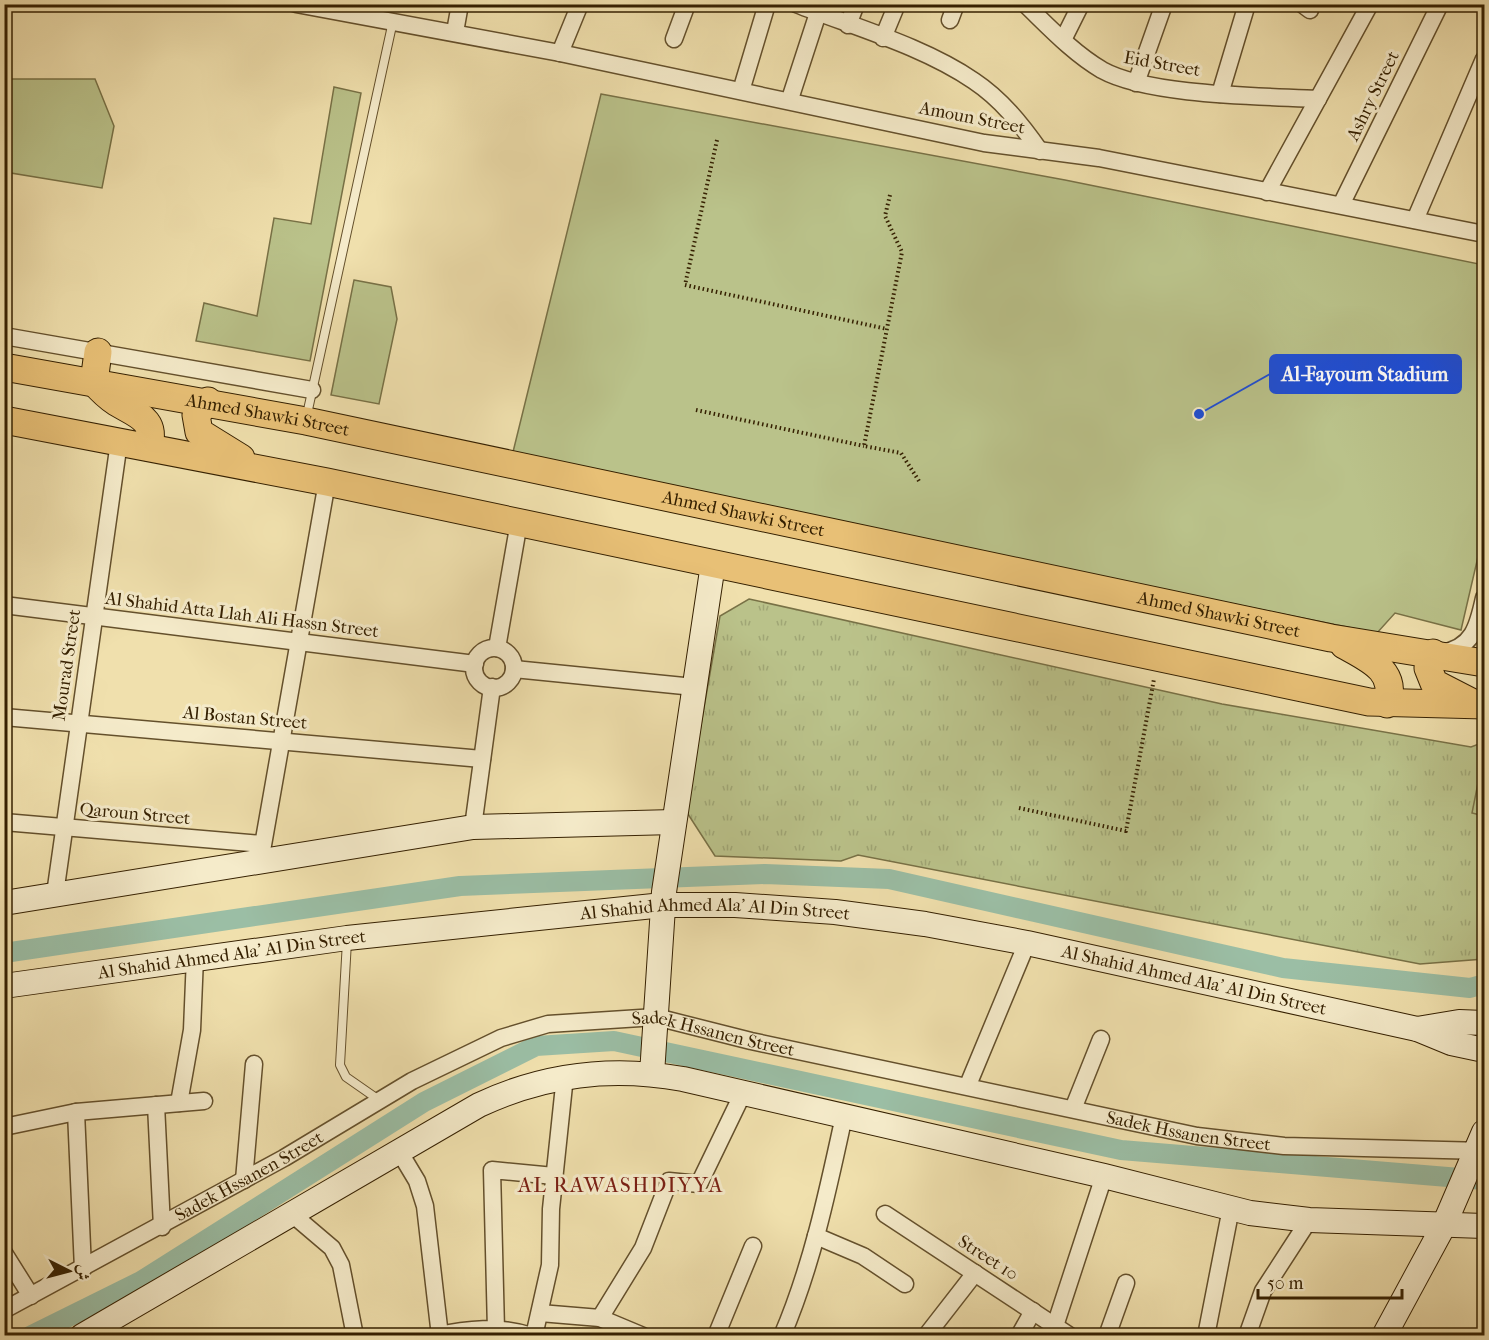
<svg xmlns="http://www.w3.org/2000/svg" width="1489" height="1340" font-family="'IM FELL French Canon',Amiri,serif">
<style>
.grass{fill:url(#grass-tufts);stroke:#787146;stroke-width:1.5}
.garden{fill:#bac28a;stroke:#787146;stroke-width:1.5}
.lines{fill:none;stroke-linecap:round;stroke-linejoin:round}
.canal{stroke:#9bbea5;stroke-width:20}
.lane-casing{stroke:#64502c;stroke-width:10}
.street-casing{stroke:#64502c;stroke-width:19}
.secondary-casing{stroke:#352001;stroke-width:26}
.primary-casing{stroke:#352001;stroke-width:29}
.path{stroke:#352001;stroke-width:4;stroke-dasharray:1.5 3;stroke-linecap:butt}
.lane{stroke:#f5ebca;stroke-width:8}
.street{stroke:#f5ebca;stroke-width:16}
.secondary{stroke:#f5ebca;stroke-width:24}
.primary{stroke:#e8c076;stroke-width:27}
.labels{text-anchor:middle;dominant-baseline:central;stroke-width:6;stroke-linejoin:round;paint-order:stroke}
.street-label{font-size:18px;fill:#352001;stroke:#f5ebca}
.quarter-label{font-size:21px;letter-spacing:1.5px;fill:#7a1f14;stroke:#f5ebca}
.leader{fill:none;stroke:#1d4ed8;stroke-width:2}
.callout-dot{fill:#1d4ed8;stroke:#f5ebca;stroke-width:2}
.callout{fill:#1d4ed8;stroke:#1d4ed8;stroke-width:2}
.callout-label{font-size:20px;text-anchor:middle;font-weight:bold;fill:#fff}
</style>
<defs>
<pattern id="grass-tufts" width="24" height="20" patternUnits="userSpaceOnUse" patternTransform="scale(1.5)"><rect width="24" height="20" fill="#bac28a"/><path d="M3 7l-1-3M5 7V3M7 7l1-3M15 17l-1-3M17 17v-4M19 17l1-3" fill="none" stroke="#a0a675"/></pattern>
</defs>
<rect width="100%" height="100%" fill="#f0e0ad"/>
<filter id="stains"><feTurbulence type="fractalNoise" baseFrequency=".00333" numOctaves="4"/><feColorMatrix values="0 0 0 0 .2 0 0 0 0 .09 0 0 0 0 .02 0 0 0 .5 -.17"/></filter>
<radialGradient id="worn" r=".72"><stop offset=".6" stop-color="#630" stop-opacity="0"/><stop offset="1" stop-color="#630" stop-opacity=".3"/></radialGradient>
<path class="grass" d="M749,599L1222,704L1471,747L1484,742V959L1420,964L858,855L841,861L715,856L686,811L720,616Z"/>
<g class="garden">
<path d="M4,79H95L114,126L102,188L5,172Z"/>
<path d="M334,87L361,93L310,361L196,341L204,303L257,316L274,218L311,224Z"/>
<path d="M601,94L1065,180L1484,265V531L1461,630L1395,613L1377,633L980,553L513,452Z"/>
<path d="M354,280L391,287L397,319L379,404L331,395Z"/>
<path d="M1483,758H1484V816L1472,813Z"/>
</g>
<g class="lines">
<g class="canal">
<path d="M4,953L460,886L765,874L889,879L1283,968L1470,988L1484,984"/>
<path d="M30,1336L141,1281L424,1102L536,1046L614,1041L1121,1150L1484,1180"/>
</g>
<g class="lane-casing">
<g id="lane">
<path d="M306,419L393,21"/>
<path d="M347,941L340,1065L346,1077L379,1100"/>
</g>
</g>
<g class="street-casing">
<g id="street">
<path d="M296,4L560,53L984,143L1099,158L1484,234"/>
<path d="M796,4C854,27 923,46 974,81C1001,99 1021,124 1040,151"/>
<path d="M1025,4C1049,27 1073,53 1102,70C1149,96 1262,96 1318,99"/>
<path d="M1302,4L1310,10"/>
<path d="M950,20L956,4"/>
<path d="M848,25L856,4"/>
<path d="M455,32L460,4"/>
<path d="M883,38L897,4"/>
<path d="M674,39L687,4"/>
<path d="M1063,40L1081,4"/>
<path d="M560,53L580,4"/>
<path d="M1136,83L1164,4"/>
<path d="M741,91L767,4"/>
<path d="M1220,94L1247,4"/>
<path d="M790,99L818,13"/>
<path d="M1267,192L1370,4"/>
<path d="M1341,205L1440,4"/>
<path d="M1415,220L1484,59"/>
<path d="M4,336L312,390"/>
<path d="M4,605L475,664"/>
<path d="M497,648L519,522"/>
<circle cx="494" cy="668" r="20"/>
<path d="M1441,653C1473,648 1478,626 1484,598"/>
<path d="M514,669L694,687"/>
<path d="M4,717L482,759"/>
<path d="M4,822L262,844"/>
<path d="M473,827L492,687"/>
<path d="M260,862L327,482"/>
<path d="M55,894L119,442"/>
<path d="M968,1085L1027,943"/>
<path d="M179,1103L192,1030L195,957"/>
<path d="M156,1105L162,1227"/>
<path d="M1073,1109L1101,1039"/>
<path d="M76,1112L83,1269"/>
<path d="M4,1127L76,1112L204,1101"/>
<path d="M399,1151L417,1181L425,1206L440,1336"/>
<path d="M244,1180L254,1064"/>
<path d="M292,1214L332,1248L341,1265L355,1336"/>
<path d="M885,1214L1070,1336"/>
<path d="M816,1236L863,1256L905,1284"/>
<path d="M4,1253L31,1296"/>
<path id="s1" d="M4,1310L284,1158L412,1081L501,1038L548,1024L656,1017L751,1041L1197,1136L1284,1146L1484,1151"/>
<path d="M540,1313L600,1318L643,1336"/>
<path d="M600,1318L643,1248L669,1181L699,1184L743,1093"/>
<path d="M1055,1326L1104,1176"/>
<path d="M496,1330L492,1170L554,1176"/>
<path d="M434,1336C467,1329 499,1325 532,1336"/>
<path d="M534,1336L550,1265L551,1209L565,1076"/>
<path d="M716,1336L753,1246"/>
<path d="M782,1336C812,1266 828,1190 844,1116"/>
<path d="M926,1336L975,1273"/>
<path d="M1019,1336L1033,1311"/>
<path d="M1107,1336L1126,1283"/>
<path d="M1206,1336L1231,1208"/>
<path d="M1247,1336L1263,1291L1309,1220"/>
</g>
</g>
<g class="secondary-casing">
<g id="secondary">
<path d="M4,903L473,827L674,822"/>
<path id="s2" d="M4,986L347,938L663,905H735L835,912L925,924L1027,943L1417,1029L1451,1043L1484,1050"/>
<path d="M1417,1029L1459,1022L1484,1023"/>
<path d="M652,1074L664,892L713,564"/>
<path d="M82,1336L479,1105C545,1074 611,1066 683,1079L1104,1176L1250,1213L1309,1220L1484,1226"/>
<path d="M1384,1336L1444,1225L1484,1132"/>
</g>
</g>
<g class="primary-casing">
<g id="primary">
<path d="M98,352L94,382C101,390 107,396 116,402C135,414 158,419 148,447"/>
<path id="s3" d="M4,367L306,421L1331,638L1484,663"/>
<path d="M208,401L196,415L199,432L241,458"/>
<path d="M4,420L327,482L1369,702L1484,705"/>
<path d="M1344,645C1369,659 1398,671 1387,704"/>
<path d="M1433,653L1428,668L1434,683L1471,702"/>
</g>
</g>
<g class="path">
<path d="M717,140L685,285L887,329"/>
<path d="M890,195L885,216L902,252L864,446L901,453L919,481"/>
<path d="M696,410L864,446"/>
<path d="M1019,808L1126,831L1154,679"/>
</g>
<use href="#lane" class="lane"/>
<use href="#street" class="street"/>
<use href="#secondary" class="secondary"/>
<use href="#primary" class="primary"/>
</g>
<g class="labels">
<g class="street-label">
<text transform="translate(1162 64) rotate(10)">Eid Street</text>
<text transform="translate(1373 96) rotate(-64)">Ashry Street</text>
<text transform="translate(972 118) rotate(11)">Amoun Street</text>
<text stroke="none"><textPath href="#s3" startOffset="268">Ahmed Shawki Street</textPath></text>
<text stroke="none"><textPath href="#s3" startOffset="754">Ahmed Shawki Street</textPath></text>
<text stroke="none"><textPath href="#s3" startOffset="1240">Ahmed Shawki Street</textPath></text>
<text transform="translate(242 615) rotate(7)">Al Shahid Atta Llah Ali Hassn Street</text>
<text transform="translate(67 665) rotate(-82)">Mourad Street</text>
<text transform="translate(245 718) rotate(5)">Al Bostan Street</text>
<text transform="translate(135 814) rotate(5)">Qaroun Street</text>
<text stroke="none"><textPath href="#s2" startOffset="716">Al Shahid Ahmed Ala' Al Din Street</textPath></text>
<text stroke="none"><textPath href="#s2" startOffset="230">Al Shahid Ahmed Ala' Al Din Street</textPath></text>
<text stroke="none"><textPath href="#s2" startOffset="1202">Al Shahid Ahmed Ala' Al Din Street</textPath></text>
<text stroke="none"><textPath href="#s1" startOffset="783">Sadek Hssanen Street</textPath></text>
<text stroke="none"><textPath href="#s1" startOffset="1269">Sadek Hssanen Street</textPath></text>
<text stroke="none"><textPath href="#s1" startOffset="279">Sadek Hssanen Street</textPath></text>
<text transform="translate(988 1258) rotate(33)">Street 10</text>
</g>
<g class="quarter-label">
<text x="621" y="1185">AL RAWASHDIYYA</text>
</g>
</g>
<path class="leader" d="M1199 414L1270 374"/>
<circle class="callout-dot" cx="1199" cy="414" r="6"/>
<rect class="callout" x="1270" y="355" width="191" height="38" rx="6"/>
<g class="callout-label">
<text x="1365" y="381">Al-Fayoum Stadium</text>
</g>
<rect width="1489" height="1340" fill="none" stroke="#f0e0ad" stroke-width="24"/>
<rect x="6" y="6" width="1477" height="1328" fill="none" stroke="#352001" stroke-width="3"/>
<rect x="12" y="12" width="1465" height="1316" fill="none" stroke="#352001" stroke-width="1.5"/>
<g transform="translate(69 1271) rotate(96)" stroke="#f5ebca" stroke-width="4.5" paint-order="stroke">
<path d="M0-4.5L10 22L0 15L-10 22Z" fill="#352001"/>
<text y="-9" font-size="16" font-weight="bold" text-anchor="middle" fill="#352001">ش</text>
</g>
<path d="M1258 1289v9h144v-9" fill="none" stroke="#352001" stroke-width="3"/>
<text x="1267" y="1289" font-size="18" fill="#352001" stroke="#f5ebca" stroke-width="4.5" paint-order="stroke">50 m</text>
<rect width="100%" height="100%" filter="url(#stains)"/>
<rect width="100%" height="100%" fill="url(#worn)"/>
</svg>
